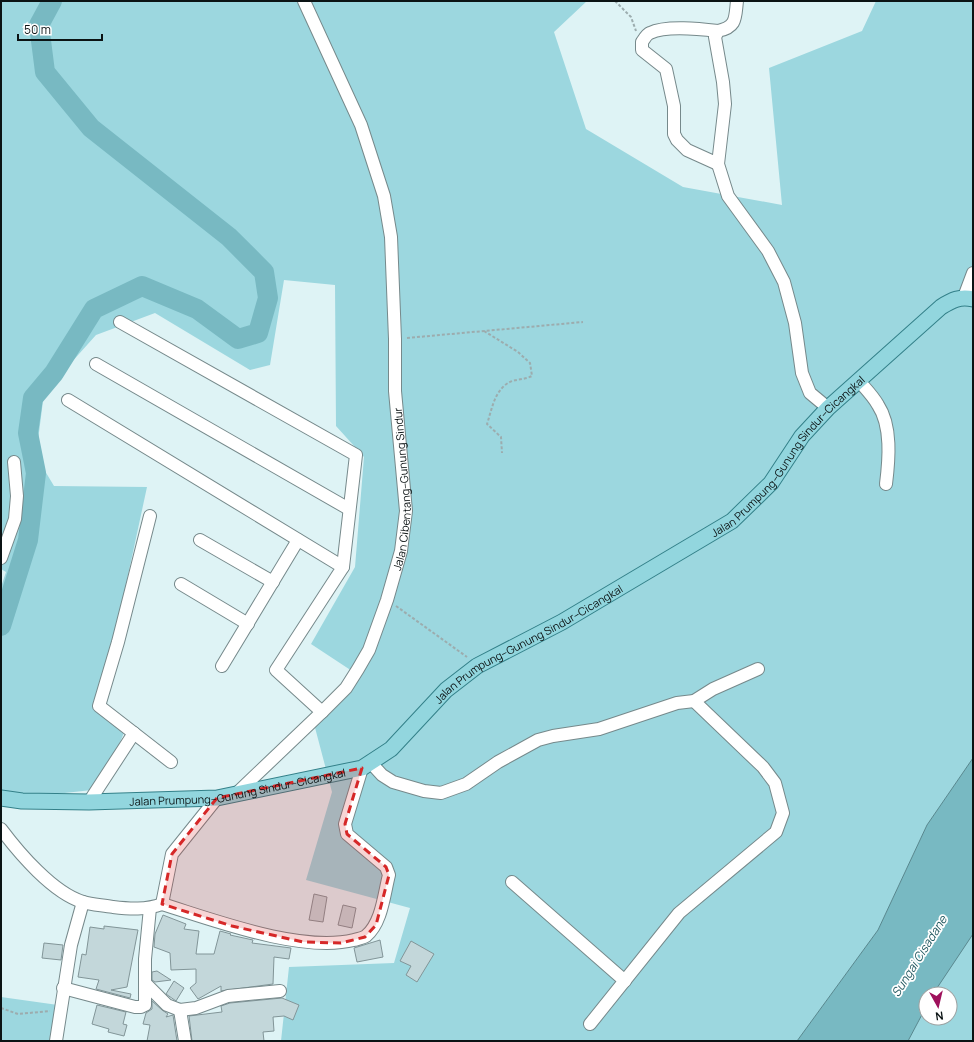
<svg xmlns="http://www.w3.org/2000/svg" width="974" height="1042" font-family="Manrope,sans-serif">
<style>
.green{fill:#9cd7df}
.water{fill:#78b9c2;stroke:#57878e}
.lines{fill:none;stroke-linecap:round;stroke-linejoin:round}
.river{stroke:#78b9c2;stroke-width:20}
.building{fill:#c3d7da;stroke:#829598}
.minor-casing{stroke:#76898b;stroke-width:14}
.major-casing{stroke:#338089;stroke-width:17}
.path{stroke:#9cacae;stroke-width:2;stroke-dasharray:3 2;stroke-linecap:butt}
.minor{stroke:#fff;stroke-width:12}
.major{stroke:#92d6de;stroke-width:15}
.marked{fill:#d62828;fill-opacity:0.2;stroke:#d62828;stroke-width:3;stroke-dasharray:8 5;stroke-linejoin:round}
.labels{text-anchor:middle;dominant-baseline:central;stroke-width:3.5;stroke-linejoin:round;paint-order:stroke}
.street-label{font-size:11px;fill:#0b1314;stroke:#fff}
.water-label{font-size:12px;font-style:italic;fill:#235a61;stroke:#fff}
</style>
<rect width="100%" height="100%" fill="#def3f5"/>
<g class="green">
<path d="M1,1H587L554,32L586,129L683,187L782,205L769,68L862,31L876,1H973V758L927,825L878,930L797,1041H281L289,967L394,963L410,908L306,880L332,792L313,720L352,671L311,644L355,567L364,457L336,426L335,285L284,280L270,365L250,370L155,313L96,335L44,393L36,456L54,486L147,487L100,705L125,730L101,789L1,800V587L6,572L1,569Z"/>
<path d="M973,934V1041H908L926,1007V1018H950V994H933Z"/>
<path d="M1,997L58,1005L53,1041H1Z"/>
</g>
<path class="water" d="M973,758V934L933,994H926V1007L908,1041H797L878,930L927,825Z"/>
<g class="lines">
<path class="river" d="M1,626L28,540L36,473L28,433L33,398L54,373L94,309L142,286L197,309L238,339L258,333L268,298L264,272L229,237L91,128L45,72L39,25L52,1"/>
</g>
<g class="building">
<path d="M314,894L327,897L323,922L309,920Z"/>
<path d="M343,905L356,908L352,928L338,925Z"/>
<path d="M163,915L186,924L184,929L199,931L196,954H214L220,931L231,934L230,935L253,940L252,943L291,948L289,959L274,957L273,984L221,991V986L198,999L190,988L196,983V969L171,970L170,953L154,947L155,934Z"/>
<path d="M104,926L138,930L127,987L111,990L131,994L130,998L96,989L99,980L78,977L82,954L86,955L90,927L104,929Z"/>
<path d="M380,940L383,957L357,962L354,948Z"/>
<path d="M411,941L434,954L417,982L406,975L411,966L400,961Z"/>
<path d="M44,943L63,945L61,960L42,958Z"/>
<path d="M157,971L171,980L155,982L152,980V972Z"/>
<path d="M174,981L184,988L176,1001L166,994Z"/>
<path d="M282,998L299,1005L293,1020L284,1016L273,1017L274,1031L263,1032L264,1041H192L189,1016L222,1012L221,1006L230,1003Z"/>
<path d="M152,1001L162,1010L168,1014L166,1017L173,1015L177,1041H147L150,1025L143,1024L146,1013L152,1009Z"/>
<path d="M97,1005L126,1012L123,1024L127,1025L124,1036L108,1032L109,1029L92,1024Z"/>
</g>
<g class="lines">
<g class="minor-casing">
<g id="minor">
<path d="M737,1C735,18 737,27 718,31L715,37L723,82L725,104L718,164L728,196L768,251L784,282L795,323L802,373L810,393L828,408"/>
<path d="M718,164L687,150L677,140L674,134V106L666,69L642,50V42C644,39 647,34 650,33C666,25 701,29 718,31"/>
<path d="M964,297L973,273"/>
<path d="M120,322L356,455L343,567"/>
<path d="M96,364L349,509"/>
<path d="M859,381C865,388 873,396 878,405C892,426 889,460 886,484"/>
<path d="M68,400L343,567L276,670L322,712"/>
<path d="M150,516L118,642L99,706L171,762"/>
<path d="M200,540L273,582"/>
<path d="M1,558L15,519L17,496L14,462"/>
<path d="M181,584L248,624"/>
<path d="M222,666L298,540"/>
<path d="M371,763L382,775L393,782L424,791L441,793L466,784L498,762L538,740L553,736L599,729L677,703L694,701L713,689L758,669"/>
<path id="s1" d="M237,793L322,712L346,688L358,669L369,650L387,600L401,551L406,511L395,391V339L391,237L384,196L361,125L304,1"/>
<path d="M89,802L134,733"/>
<path d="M1,829C19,853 53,893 83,902C92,905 104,905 113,907C130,909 146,910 162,904L172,854L217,798"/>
<path d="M512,882L625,981"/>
<path d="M162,904C214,920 301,953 354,940C358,939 363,938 366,936C382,923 384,894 389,875L386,867L347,834L345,824L362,768"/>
<path d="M146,984L167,1005L180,1010L196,1008L228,996L280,991"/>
<path d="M63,988L135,1007H141L145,1005V959L150,908"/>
<path d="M180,1010L185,1041"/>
<path d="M590,1024L679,913L776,832L783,813L775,783L763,767L694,701"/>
<path d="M56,1041L71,945L83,902"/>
</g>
</g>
<g class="major-casing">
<g id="major">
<path id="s2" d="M1,798L22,801L89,802L217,798L362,768L391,749L446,690L477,666L562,622L732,521L771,483L802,436L828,408L941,307C952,300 960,296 973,299"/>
</g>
</g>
<g class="path">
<path d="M615,1L631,17L636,31"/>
<path d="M484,331L518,352L530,363L532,376C524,380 514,379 508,383C494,392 492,409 487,424L501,437L502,453"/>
<path d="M407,338L583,322"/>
<path d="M396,606L467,657"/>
<path d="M1,1008L18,1014L50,1011"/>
</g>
<use href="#minor" class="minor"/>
<use href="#major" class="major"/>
</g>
<path class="marked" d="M362,768L345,824L347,834L386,867L389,875L376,925L365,937L341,943L303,942L232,926L162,904L172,854L217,798Z"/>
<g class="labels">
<g class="street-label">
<text stroke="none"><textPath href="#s2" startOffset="898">Jalan Prumpung–Gunung Sindur–Cicangkal</textPath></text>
<text stroke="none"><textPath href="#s1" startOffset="362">Jalan Cibentang–Gunung Sindur</textPath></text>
<text stroke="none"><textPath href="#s2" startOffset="574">Jalan Prumpung–Gunung Sindur–Cicangkal</textPath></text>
<text stroke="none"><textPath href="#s2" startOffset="238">Jalan Prumpung–Gunung Sindur–Cicangkal</textPath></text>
</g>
<g class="water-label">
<text transform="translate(919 956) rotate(-58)">Sungai Cisadane</text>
</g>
</g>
<rect width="974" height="1042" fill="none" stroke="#0b1314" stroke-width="4"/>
<g transform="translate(938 1006) rotate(172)"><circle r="19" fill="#ffffff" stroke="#9da1a1"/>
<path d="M0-3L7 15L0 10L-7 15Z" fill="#9f115c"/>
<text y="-6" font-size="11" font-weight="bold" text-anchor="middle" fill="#0b1314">N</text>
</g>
<path d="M18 34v6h84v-6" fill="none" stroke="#0b1314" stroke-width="2"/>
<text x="24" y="34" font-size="12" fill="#0b1314" stroke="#ffffff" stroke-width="3" paint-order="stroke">50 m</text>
</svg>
